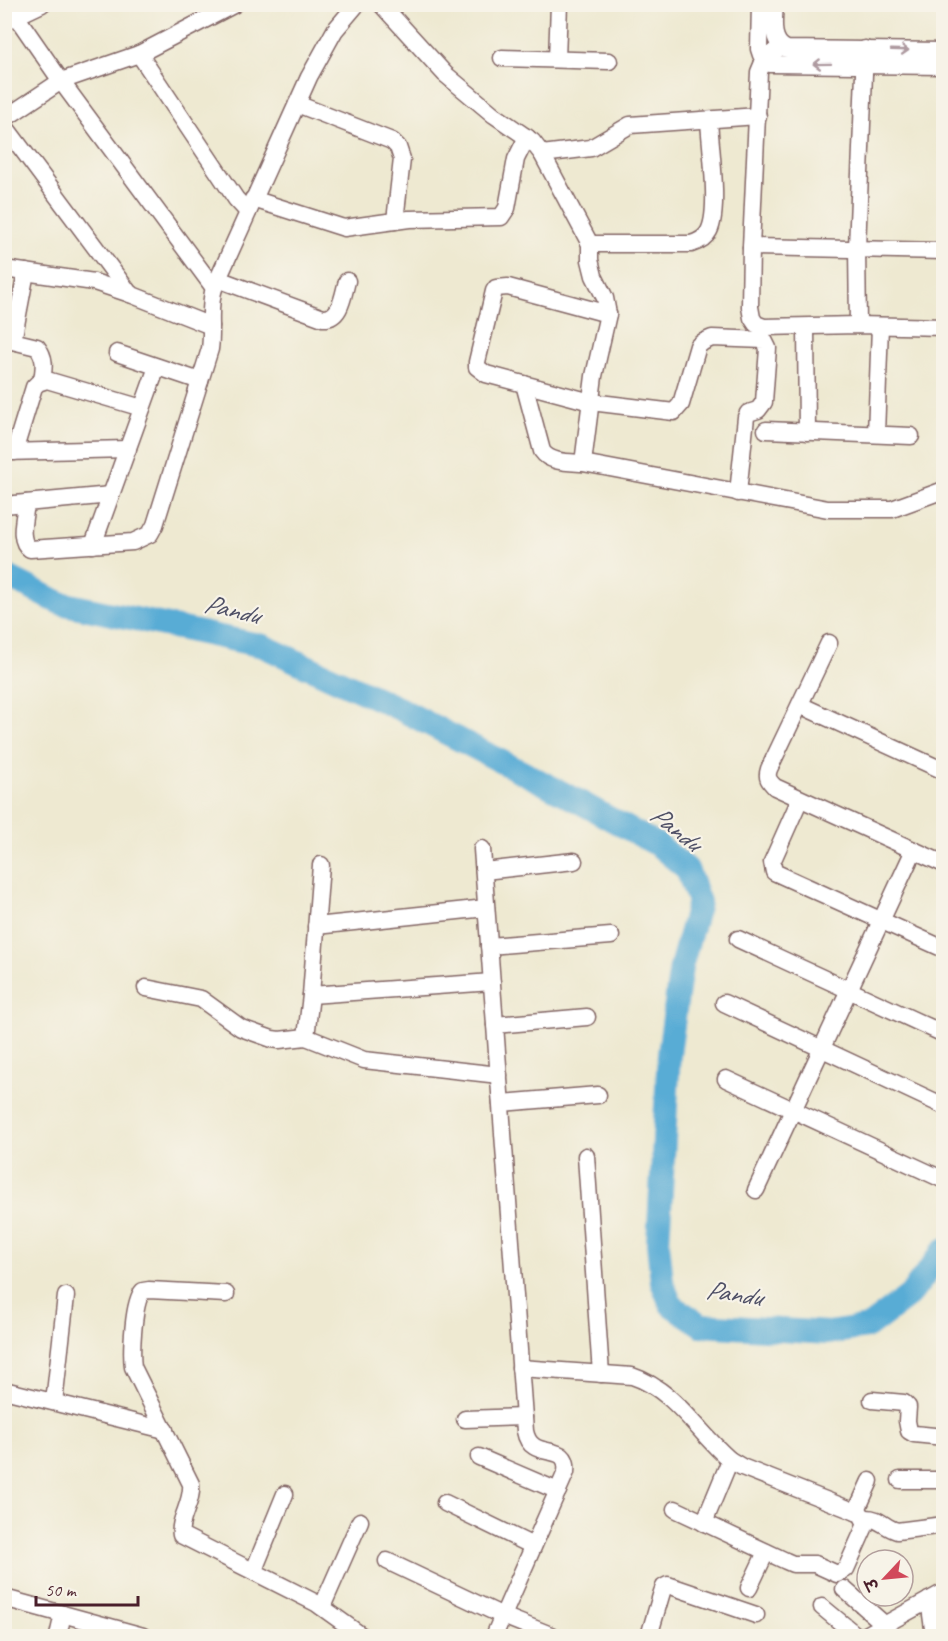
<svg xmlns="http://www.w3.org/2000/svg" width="948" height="1641" font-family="Caveat,'Playpen Sans Deva',sans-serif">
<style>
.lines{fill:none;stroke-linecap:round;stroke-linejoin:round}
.river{stroke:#59acd5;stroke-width:24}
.minor-casing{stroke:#836665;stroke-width:19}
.minor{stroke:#fff;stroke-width:16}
.oneway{stroke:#ae9aa0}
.labels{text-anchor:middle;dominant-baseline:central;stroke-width:4.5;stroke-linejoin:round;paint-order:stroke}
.water-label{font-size:27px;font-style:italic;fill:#4f5066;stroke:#f7f3e8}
</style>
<rect width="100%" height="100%" fill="#f7f3e8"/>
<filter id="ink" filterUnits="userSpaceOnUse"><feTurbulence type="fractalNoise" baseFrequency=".0167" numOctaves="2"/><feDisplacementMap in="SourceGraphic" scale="12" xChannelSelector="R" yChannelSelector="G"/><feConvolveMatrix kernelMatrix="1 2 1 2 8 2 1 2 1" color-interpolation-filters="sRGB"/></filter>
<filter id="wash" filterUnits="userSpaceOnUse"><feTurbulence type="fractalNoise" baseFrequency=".008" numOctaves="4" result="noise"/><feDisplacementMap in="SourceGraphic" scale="24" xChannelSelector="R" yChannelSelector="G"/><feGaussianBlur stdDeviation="1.35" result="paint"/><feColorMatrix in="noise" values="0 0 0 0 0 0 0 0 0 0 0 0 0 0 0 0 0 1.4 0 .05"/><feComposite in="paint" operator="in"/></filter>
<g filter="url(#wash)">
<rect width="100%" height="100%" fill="#eee9d1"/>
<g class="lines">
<path class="river" d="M4,575L60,603L263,646L400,709L576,800L658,845L687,869L699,902L681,967L669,1054L658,1243L662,1282L671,1305L701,1325L828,1333L868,1327L910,1295L944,1250"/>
</g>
</g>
<g filter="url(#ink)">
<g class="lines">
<g class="minor-casing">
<g id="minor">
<path d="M381,4L445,74L494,115L532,141L542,154L590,244V260L594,276L605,298L608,314L594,376L583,463L828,509H892L944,490"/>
<path d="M760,4L759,49L761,55L770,64L944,66"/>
<path d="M775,4C774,20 770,43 787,49L944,51"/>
<path d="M16,16L61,81L214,288"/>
<path d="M4,22L42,4"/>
<path d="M780,47L764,60L759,72L751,247L750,307L752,318L756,324L764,327L858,325L944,327"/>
<path d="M139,54L236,199L248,212"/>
<path d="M502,58L609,61"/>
<path d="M557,59L559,4"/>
<path d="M297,104L392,141L398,147L402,159L395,221"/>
<path d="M4,119L61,81L139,54L235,4"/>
<path d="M4,125L130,294"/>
<path d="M542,154L591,148L630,125L758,116"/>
<path d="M253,199L344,228L409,219L501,217L507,208L516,159L527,137"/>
<path d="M590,244H691C698,242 705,239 709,231C720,210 710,145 709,120"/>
<path d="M751,247L944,251"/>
<path d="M4,269L94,282L130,294L211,326"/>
<path d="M218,279L323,318C341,319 343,295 347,281"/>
<path d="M608,314L508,287L496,288L494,291L477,362V367L486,374L591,402L674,412L681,404L698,346L703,342L712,338L764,340L768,348L764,402L758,410L748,413L746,417L738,493"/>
<path d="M858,325L857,248L865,49"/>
<path d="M806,327L807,432"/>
<path d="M4,339L37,347C46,358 44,368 42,381"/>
<path d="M13,341L26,272"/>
<path d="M117,353L200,381"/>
<path d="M524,384L542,451C550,463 569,462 583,463"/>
<path d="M766,430L911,436"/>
<path d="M876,434L880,326"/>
<path d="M5,452L128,449"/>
<path d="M14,452L34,387L38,383L47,380L142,408"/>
<path d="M26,503C25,517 17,540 30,549L133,542L150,534L155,525L210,349C213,329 208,308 214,288L309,77L335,30L357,4"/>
<path d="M4,505L111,495"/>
<path d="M93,545L157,367"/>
<path d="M829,643L769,769C766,778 769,781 775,787L944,864"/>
<path d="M800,705L944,771"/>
<path d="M800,799L772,862L774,872L944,949"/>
<path d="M482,849L525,1431C531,1464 570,1439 566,1472L494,1636"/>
<path d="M321,865L311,995L492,982"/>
<path d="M484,871L574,861"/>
<path d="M316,926L486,908"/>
<path d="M738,939L944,1034"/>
<path d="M489,946L611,936"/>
<path d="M146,988L201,999L241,1028L272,1039L279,1040L306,1037"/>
<path d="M311,995L306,1037L364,1060L499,1075"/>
<path d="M724,1003L944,1106"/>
<path d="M495,1025L587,1017"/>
<path d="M726,1079L944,1180"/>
<path d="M501,1103L598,1095"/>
<path d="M586,1156L601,1374"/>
<path d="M756,1190L914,850"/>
<path d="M226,1294L149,1290L143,1291C133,1301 131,1353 133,1367L191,1484C193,1503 178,1519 181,1535L316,1603L362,1636"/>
<path d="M520,1368L632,1376C675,1390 697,1432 730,1460L742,1467L861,1514L866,1524L846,1569L837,1574L815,1564H793L786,1561L675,1509"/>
<path d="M4,1390L165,1430"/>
<path d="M872,1400L904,1403L908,1407L907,1421L909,1431L914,1434L944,1437"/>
<path d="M54,1402L66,1296"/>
<path d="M465,1419L524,1417"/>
<path d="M479,1457L558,1491"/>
<path d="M900,1480H944"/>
<path d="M445,1503L533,1546"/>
<path d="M856,1512L870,1481"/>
<path d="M865,1518C879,1517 885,1528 897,1531L944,1525"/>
<path d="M704,1523L730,1460"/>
<path d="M387,1561L503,1616L553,1636"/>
<path d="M254,1570L285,1494"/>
<path d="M749,1588L766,1552"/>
<path d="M844,1589L884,1624"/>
<path d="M4,1598L143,1636"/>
<path d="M929,1600L934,1636"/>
<path d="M322,1607L360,1521"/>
<path d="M822,1607L857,1636"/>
<path d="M58,1636L63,1614"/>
<path d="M649,1636L662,1592L664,1587L668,1585L756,1615"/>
<path d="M864,1636L944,1592"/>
</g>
</g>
<use href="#minor" class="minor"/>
</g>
<defs><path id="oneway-shaft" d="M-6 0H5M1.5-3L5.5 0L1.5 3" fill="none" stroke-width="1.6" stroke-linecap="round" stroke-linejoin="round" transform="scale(1.5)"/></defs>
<g class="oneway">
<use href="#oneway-shaft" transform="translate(900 50) rotate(2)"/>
<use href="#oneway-shaft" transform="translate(822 64) rotate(179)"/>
</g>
</g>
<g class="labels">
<g class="water-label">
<text transform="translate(232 609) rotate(13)">Pandu</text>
<text transform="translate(676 828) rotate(38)">Pandu</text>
<text transform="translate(734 1293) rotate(8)">Pandu</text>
</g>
</g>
<rect width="948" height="1641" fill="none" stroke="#f7f3e8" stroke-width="24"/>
<g transform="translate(885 1578) rotate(244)"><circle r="28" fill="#f7f3e8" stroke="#b29e9c" stroke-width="1.5"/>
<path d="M0-4.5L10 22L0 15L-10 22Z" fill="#d1495b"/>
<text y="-9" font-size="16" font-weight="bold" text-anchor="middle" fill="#4a1f2b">उ</text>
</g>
<path d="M36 1596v9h102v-9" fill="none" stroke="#4a1f2b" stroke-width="3"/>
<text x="45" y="1596" font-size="18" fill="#4a1f2b" stroke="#f7f3e8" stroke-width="4.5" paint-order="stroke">50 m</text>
</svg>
